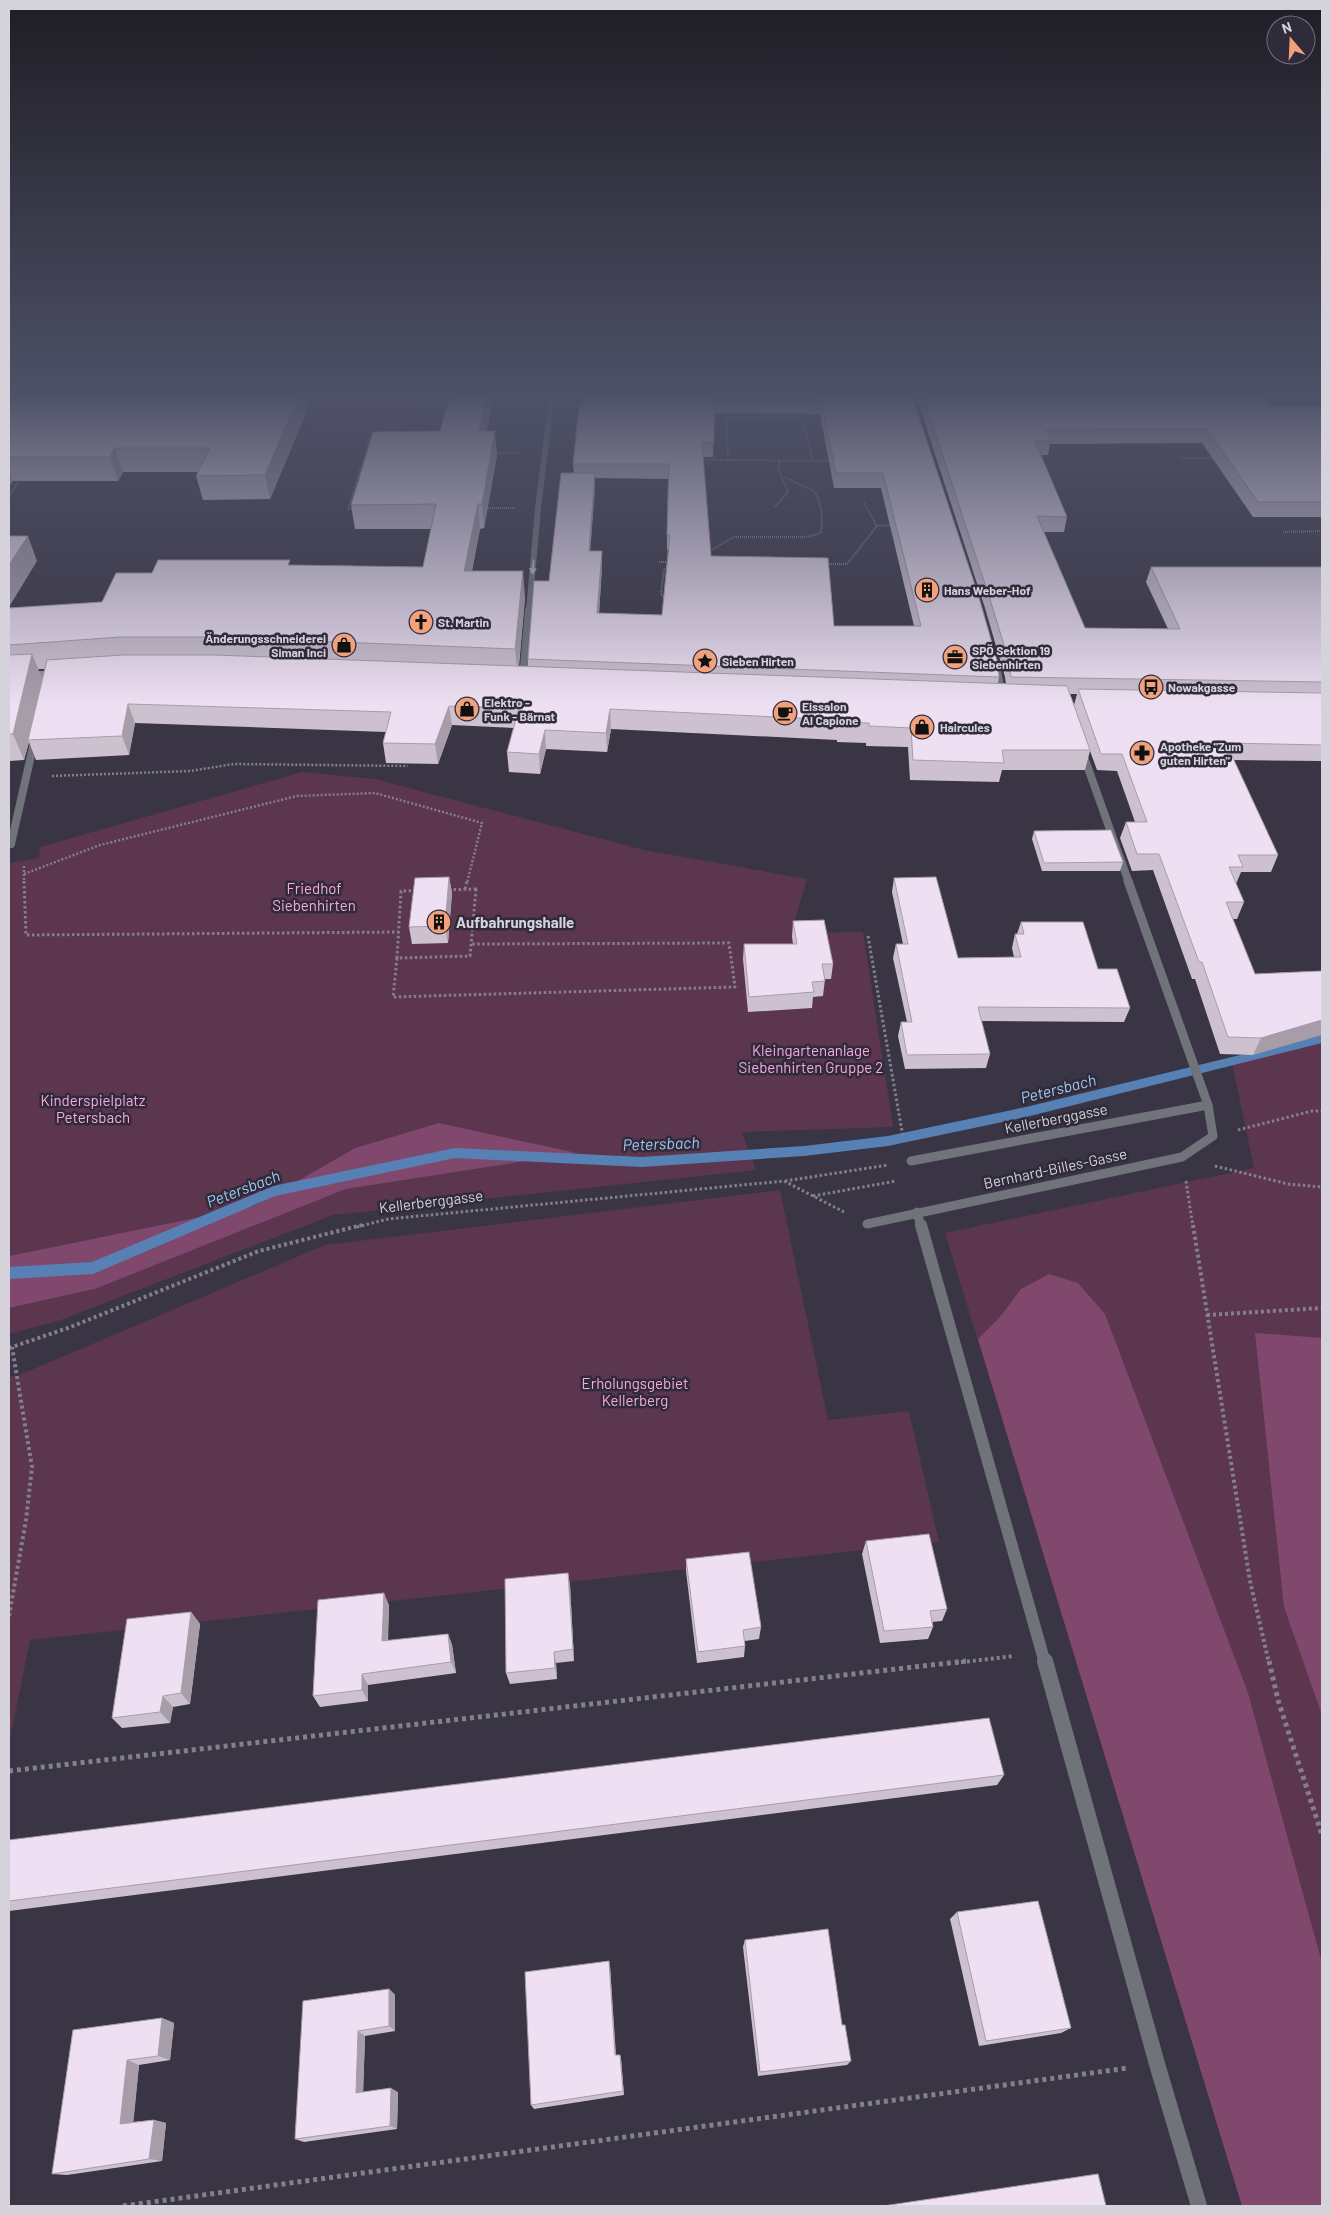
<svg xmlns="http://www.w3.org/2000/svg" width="1331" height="2215" font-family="Barlow,sans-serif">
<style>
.green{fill:#5c354f}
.forest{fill:#80486d}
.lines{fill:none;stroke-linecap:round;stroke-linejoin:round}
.stream{fill:#5781b4;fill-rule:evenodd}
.path-far4{stroke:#837f8c;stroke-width:2;stroke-dasharray:1 1;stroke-linecap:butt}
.path-far3{stroke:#837f8c;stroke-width:2.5;stroke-dasharray:2 2;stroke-linecap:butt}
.path-far2{stroke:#837f8c;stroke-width:3;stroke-dasharray:2.5 2.5;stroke-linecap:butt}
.path-far1{stroke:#837f8c;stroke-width:4;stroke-dasharray:3 3;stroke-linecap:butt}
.path{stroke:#837f8c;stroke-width:5;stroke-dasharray:4 4;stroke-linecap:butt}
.service-far2{stroke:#71737b;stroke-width:9}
.service-far1{stroke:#71737b;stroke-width:12}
.service{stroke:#71737b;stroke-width:16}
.minor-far2{stroke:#71737b;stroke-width:6}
.minor-far1{stroke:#71737b;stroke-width:8}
.minor{stroke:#71737b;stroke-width:9}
.secondary{stroke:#9194a0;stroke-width:8}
.wall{fill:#cdc1d0;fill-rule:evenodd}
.shaded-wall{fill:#a79da9}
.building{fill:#eee0f2;stroke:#a79da9;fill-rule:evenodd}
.oneway{fill:#c1bfc9}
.labels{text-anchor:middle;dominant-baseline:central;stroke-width:5;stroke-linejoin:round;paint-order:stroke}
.far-poi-label{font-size:12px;font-weight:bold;fill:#d5d2dc;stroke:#2f2b3a;text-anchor:start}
.park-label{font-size:15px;fill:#fca7de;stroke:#2f2b3a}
.poi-label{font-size:15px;font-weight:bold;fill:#d5d2dc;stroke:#2f2b3a;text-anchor:start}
.street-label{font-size:15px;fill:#d5d2dc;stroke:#2f2b3a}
.water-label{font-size:16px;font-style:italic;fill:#a2c5f1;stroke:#2f2b3a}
</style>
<rect width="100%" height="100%" fill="#393544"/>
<g class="green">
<path d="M328,396H412L402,433L315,434Z"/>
<path d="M302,772L375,779L644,850L807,879L791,933L863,932L893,1127L742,1132L756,1170L333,1215L58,1321L9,1334V1308L95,1289L346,1189L576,1153L439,1123L355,1148L254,1206L9,1256V863L39,858L40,847Z"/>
<path d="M1322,1035V2206H1242L945,1233L1254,1168L1232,1063Z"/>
<path d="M780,1190L828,1420L909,1411L939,1542L30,1640L9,1744V1376H17L325,1245Z"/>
</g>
<g class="forest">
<path d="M439,1123L577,1153L346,1189L95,1289L9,1308V1256L254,1206L355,1148Z"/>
<path d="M1049,1274L1078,1283L1105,1314L1248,1693L1322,1963V2206H1242L978,1339L1000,1317L1021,1289Z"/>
<path d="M1255,1333L1322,1338V1715L1284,1607Z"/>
</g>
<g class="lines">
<path class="stream" d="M1322,1035V1043L1026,1117L888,1146L804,1156L642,1167L455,1158L275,1196L93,1274L9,1279V1267L92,1262L273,1186L455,1148L642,1157L804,1146L888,1136L1026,1107Z"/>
<g class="path-far4">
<path d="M726,411L728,460L833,461"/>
<path d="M727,418H802L813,460"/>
<path d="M493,453H521"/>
<path d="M366,454L369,439"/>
<path d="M1180,458H1214"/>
<path d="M706,460H728"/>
<path d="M365,473L360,470L366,454H369"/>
<path d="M9,496L20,479"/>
<path d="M864,503L877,526"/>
<path d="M775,507L788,492L778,469L780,460"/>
<path d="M484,508H515"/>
<path d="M356,509H348L360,470"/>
<path d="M1283,532L1322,531"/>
<path d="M708,552L734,537H806L821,533C823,520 822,502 814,491L784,477"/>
<path d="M659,562H669"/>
<path d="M825,564H847L877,526L892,525"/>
<path d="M667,599L661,595L664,569H670"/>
</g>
<g class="path-far3">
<path d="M52,776L190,771L234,764L408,766"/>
<path d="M24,866V883"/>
<path d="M24,874L100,845L297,796L375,793L482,823L467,883"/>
</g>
<g class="path-far2">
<path d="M24,881L26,935L398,932"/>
<path d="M465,889L467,881"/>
<path d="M476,889L470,956L397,958L401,891Z"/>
<path d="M868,936L903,1137"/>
<path d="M397,958L393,997L735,987L729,943L472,944"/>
<path d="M1238,1130L1312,1111H1322"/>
<path d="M1215,1166L1288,1184L1322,1187"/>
<path d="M785,1181L888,1165"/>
<path d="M1186,1181L1193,1227"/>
<path d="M813,1196L896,1181"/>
<path d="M357,1227L388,1219L784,1181L844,1212"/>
</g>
<g class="path-far1">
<path d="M1193,1225L1250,1581L1269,1663"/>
<path d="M1207,1315L1322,1308"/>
<path d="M9,1348L68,1328L259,1251L362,1225"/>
<path d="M9,1616L26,1520L32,1467L12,1347"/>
<path d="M955,1663L1014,1656"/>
</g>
<g class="path">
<path d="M1269,1661L1278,1700L1322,1835"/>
<path d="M9,1771L966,1661"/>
<path d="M123,2206L1128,2068"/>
</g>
<g class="service-far2">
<path d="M911,1161L1208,1105"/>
<path d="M917,1212L921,1227"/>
</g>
<path class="service-far1" d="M921,1225L1045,1663"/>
<path class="service" d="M1045,1661L1157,2064L1199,2206"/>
<path class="minor-far2" d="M529,611L538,508L552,396"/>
<g class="minor-far1">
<path d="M996,665L1002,697"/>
<path d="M523,679L529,610"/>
<path d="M1082,751L1129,883"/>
<path d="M11,844L35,738"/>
</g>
<path class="minor" d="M867,1224L1182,1157L1213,1136L1208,1105L1128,881"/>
<path class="secondary" d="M9,677L57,674"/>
</g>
<g class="wall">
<path d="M9,396H313L270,499L203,500L196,476L198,472H123L118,481H13L9,486Z"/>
<path d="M583,396H912L999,677L998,683L1006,684L1005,677L985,608L916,396H1264L1273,407H1322V517H1253L1202,443L1050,444L1048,455H1041L1067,517L1064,532H1044L1085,628L1168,629L1146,582L1151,567H1322V761L1234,760L1278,855L1271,872H1241L1236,884L1244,902L1237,919H1233L1255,974L1322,971L1253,1055L1220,1054L1195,979H1192L1153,870L1132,871L1120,838L1126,822H1135L1117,771L1097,770L1090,751L1085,770H1002L999,782L910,780L908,747L866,746V743L837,742V740L611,729L607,752L546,749L540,774L509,772L507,752L514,728L452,725L438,764L386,763L383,743L386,732L135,723L129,755L36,760L29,742L24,760L9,761V608L102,602L152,573L291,565L423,567L431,529H355L351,505L440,431L491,412L486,431L497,455L484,528L480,529L472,571L525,597L519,666L528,667V659L549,581L574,473L573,464ZM714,413L820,414L834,488H881L914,626H834L711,556L703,457H713ZM595,478L668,479L667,535V550H668L662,615L599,613L602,567V551H590L595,488ZM38,669H45L42,679ZM1070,694H1077L1074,705Z"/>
<path d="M1034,831L1123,862L1120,871H1042L1032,839Z"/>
<path d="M449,877L452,893L448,943L412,944L409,927Z"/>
<path d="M894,878L958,958L1014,957L1012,948L1015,934H1017L1021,922L1098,969L1130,1008L1124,1022L981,1021L990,1054L986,1068L905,1069L898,1036L901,1022H907L893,958L896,944H903L892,892Z"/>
<path d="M793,921L833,964L831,979H825L823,996L813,997L812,1008L748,1012L743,959L744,944H793L792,937Z"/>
<path d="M866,1541L947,1609L942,1621L932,1622L933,1627L928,1639L880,1643L862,1554Z"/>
<path d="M686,1559L761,1627L759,1639L745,1641V1646L744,1657L697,1663L686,1571Z"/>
<path d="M568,1573L570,1585L574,1661L556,1663L557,1679L510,1684L506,1673Z"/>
<path d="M389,1605L388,1641L448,1634L452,1645L456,1673L368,1685V1701L320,1707L313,1696Z"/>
<path d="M191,1612L200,1624L190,1704L173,1707L170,1723L122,1728L112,1718Z"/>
<path d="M1004,1775L997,1785L9,1911V1840Z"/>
<path d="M957,1912L1071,2028L1061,2033L979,2046L950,1919Z"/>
<path d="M745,1940L842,2025L851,2061L847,2065L758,2076L743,1947Z"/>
<path d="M610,1967L616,2055H620L621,2059L624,2095L534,2109L531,2105Z"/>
<path d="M389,1989L395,1995V2031L365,2036L363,2092H398L397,2129L304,2142L295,2139L303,2001Z"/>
<path d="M162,2018L174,2023L170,2060L139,2065L133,2122L154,2120L166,2123L162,2161L67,2175L52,2174L73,2030Z"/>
</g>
<g class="shaded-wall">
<path d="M299,396H313L270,499L265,475Z"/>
<path d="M487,396H489L491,412L481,455L479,431Z"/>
<path d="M495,431L497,455L484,528L482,504Z"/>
<path d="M115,448L123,472L118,481L110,457Z"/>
<path d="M9,471L13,481L9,486Z"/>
<path d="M595,473V488L589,567V551Z"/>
<path d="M478,504L480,529L467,596L464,571Z"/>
<path d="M28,536L37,561L9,607V565Z"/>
<path d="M602,551V567L598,629L597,613Z"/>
<path d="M523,571L525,597L518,675L515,649Z"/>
<path d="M32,654L43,680L28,740L29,742L24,760L13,734Z"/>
<path d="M128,704L135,723L129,755L122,736Z"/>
<path d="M449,706L452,725L438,764L435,744Z"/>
<path d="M610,709L611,729L607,752L606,733Z"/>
<path d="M545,730L546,749L540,774L539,754Z"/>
<path d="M449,877L452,893L448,943L445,926Z"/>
<path d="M1322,1020V1035L1253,1055L1261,1038Z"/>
<path d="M568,1573L570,1585L574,1661L573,1649Z"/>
<path d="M384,1593L389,1605L387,1653L382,1641Z"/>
<path d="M191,1612L200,1624L190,1704L181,1693Z"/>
<path d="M448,1634L452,1645L456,1673L451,1662Z"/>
<path d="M554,1652L556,1663L557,1679L555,1668Z"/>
<path d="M362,1674L368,1685V1701L362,1690Z"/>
<path d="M163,1696L173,1707L170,1723L160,1712Z"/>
<path d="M609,1961L610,1967L616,2060L615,2055Z"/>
<path d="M389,1989L395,1995V2031L389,2026Z"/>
<path d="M162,2018L174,2023L170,2060L158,2056Z"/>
<path d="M358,2031L365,2036L363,2097L356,2093Z"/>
<path d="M620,2055L621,2059L624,2095L623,2091Z"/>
<path d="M127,2060L139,2065L133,2127L120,2124Z"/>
<path d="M391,2088L398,2092L397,2129L390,2126Z"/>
<path d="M154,2120L166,2123L162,2161L149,2159Z"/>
</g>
<g class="building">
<path d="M9,396H299L265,475L196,476L210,448H115L110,457H9Z"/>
<path d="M450,396H487L479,431H495L482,504H478L464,571H523L515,649L213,637H120L9,645V608L102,602L116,573H152L158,560H290L288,565L423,567L436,504L351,505L373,432L440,431Z"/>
<path d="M583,396H912L978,594L998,664L999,677L528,659L534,581H549L561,473H595L589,551H602L597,613L662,615L670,535H667L669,464H573L579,406L581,407ZM714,399L821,400L836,473H883L921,626H834L828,558L711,556L702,442H714Z"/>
<path d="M923,396H1264L1273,407H1322V502H1258L1207,429L1046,430L1051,441H1035L1067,517L1037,516L1085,628L1180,629L1151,567H1322V682L1011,677L1009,661L988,593Z"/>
<path d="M9,536H28L9,565Z"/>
<path d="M32,654L13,734H9V655Z"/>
<path d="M123,655H214L1067,686L1090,750H1002L1004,763L913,760L911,728L869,726V723L839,722V720L610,709L606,733L545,730L539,754L507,752L519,708L449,706L435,744L383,743L391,712L128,704L122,736L28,740L47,660Z"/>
<path d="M1078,689L1322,693V745L1226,743L1278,855H1238L1243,867H1229L1244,902H1226L1255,974L1322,971V1020L1261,1038L1228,1037L1202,962H1199L1159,854H1137L1126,822H1147L1122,754H1101Z"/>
<path d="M1111,830L1123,862L1044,863L1034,831Z"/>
<path d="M449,877L445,926L409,927L415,878Z"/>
<path d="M936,877L958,958L1021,957L1015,934H1024L1021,922H1083L1098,969H1117L1130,1008L978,1007L990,1054L907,1055L901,1022H912L896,944H908L894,878Z"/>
<path d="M824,920L833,964H822L825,981L812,982L814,992L749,997L744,944H797L793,921Z"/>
<path d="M929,1534L947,1609L930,1611L933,1627L884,1631L866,1541Z"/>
<path d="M749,1552L761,1627L743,1630L745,1646L698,1652L686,1559Z"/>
<path d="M568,1573L573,1649L554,1652L555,1668L506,1673L505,1579Z"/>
<path d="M384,1593L382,1641L448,1634L451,1662L362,1674V1690L313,1696L318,1600Z"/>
<path d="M191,1612L181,1693L163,1696L160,1712L112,1718L127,1619Z"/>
<path d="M989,1718L1004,1775L9,1901V1840Z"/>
<path d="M1038,1901L1071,2028L986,2041L957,1912Z"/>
<path d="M828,1929L842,2025H845L851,2061L760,2072L745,1940Z"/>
<path d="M609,1961L615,2055H620L623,2091L531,2105L525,1972Z"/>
<path d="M389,1989V2026L358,2031L356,2093L391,2088L390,2126L295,2139L303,2001Z"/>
<path d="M162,2018L158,2056L127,2060L120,2124L154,2120L149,2159L52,2174L73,2030Z"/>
<path d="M1098,2174L1106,2206H883Z"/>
</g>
<defs><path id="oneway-solid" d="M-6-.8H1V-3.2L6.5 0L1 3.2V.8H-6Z" transform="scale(1.25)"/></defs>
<use class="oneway" href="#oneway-solid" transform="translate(533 567) rotate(95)"/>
<linearGradient id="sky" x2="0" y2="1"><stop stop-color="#1f1d25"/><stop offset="0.56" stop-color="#4e5167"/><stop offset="1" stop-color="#4e5167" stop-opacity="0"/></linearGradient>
<rect width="1331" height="707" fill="url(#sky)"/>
<defs>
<g id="building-disc" transform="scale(1.25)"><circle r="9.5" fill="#f1a17b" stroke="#2f2b3a"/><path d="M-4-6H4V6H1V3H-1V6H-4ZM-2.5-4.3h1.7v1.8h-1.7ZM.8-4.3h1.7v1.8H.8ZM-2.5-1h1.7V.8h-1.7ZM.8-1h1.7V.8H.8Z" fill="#111"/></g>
<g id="church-disc" transform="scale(1.25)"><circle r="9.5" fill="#f1a17b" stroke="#2f2b3a"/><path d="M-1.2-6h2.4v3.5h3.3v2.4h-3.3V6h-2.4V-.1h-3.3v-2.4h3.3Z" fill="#111"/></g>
<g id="shop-disc" transform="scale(1.25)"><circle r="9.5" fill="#f1a17b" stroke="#2f2b3a"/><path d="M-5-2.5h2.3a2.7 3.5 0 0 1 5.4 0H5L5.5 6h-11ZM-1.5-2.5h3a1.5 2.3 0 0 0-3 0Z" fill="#111"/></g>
<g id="office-disc" transform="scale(1.25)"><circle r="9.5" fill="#f1a17b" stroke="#2f2b3a"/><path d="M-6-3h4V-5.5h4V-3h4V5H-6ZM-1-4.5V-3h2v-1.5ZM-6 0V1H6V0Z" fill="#111"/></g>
<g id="sight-disc" transform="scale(1.25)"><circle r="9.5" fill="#f1a17b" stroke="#2f2b3a"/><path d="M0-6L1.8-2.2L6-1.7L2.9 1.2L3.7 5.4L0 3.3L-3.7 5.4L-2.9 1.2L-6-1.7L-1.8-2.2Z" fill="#111"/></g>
<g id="bus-disc" transform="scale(1.25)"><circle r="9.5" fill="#f1a17b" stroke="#2f2b3a"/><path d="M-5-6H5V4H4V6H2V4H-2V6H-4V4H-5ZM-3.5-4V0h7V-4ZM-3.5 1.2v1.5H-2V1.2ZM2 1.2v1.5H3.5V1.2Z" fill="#111"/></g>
<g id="cafe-disc" transform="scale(1.25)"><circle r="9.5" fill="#f1a17b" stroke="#2f2b3a"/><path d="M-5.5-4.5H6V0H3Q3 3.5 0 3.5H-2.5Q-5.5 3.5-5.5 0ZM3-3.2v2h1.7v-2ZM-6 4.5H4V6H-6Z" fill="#111"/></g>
<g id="pharmacy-disc" transform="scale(1.25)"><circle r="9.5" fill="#f1a17b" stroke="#2f2b3a"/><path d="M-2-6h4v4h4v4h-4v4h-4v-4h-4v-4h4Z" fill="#111"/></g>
</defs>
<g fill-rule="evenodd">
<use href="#building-disc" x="927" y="590"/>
<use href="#church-disc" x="421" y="622"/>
<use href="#shop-disc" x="344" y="645"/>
<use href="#office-disc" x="955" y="657"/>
<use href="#sight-disc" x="705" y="661"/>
<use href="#bus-disc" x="1151" y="687"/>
<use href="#shop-disc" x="467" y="709"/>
<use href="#cafe-disc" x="785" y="713"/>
<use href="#shop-disc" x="922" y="727"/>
<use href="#pharmacy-disc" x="1142" y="753"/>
<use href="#building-disc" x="439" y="922"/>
</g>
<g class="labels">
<g class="far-poi-label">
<text x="944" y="590">Hans Weber-Hof</text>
<text x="438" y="622">St. Martin</text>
<text x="326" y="638" text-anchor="end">Änderungsschneiderei<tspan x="326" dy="14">Siman Inci</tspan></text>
<text x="972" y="650">SPÖ Sektion 19<tspan x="972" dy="14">Siebenhirten</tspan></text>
<text x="722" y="661">Sieben Hirten</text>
<text x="1168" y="687">Nowakgasse</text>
<text x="484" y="702">Elektro -<tspan x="484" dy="14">Funk - Bärnat</tspan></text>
<text x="802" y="706">Eissalon<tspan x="802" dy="14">Al Capione</tspan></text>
<text x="940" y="727">Haircules</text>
<text x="1160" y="746">Apotheke "Zum<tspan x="1160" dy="14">guten Hirten"</tspan></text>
</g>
<g class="park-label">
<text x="314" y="888">Friedhof<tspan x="314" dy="17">Siebenhirten</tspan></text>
<text x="811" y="1050">Kleingartenanlage<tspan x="811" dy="17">Siebenhirten Gruppe 2</tspan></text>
<text x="93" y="1100">Kinderspielplatz<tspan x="93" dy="17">Petersbach</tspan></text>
<text x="635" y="1383">Erholungsgebiet<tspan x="635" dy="17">Kellerberg</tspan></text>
</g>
<g class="poi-label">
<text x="456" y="922">Aufbahrungshalle</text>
</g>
<g class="street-label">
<text transform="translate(1056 1118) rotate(-11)">Kellerberggasse</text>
<text transform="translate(1055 1168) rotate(-12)">Bernhard-Billes-Gasse</text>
<text transform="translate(431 1201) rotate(-7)">Kellerberggasse</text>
</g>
<g class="water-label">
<text transform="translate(1058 1088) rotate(-14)">Petersbach</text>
<text transform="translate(661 1143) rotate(-2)">Petersbach</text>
<text transform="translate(243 1188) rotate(-21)">Petersbach</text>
</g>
</g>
<rect width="1331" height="2215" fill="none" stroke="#d5d2dc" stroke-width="20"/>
<g transform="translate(1291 40) rotate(341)"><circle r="24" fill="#2f2b3a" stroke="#716e7b"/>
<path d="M0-4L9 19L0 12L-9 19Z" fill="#f1a17b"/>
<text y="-8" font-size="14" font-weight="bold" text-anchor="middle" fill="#d5d2dc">N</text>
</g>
</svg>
